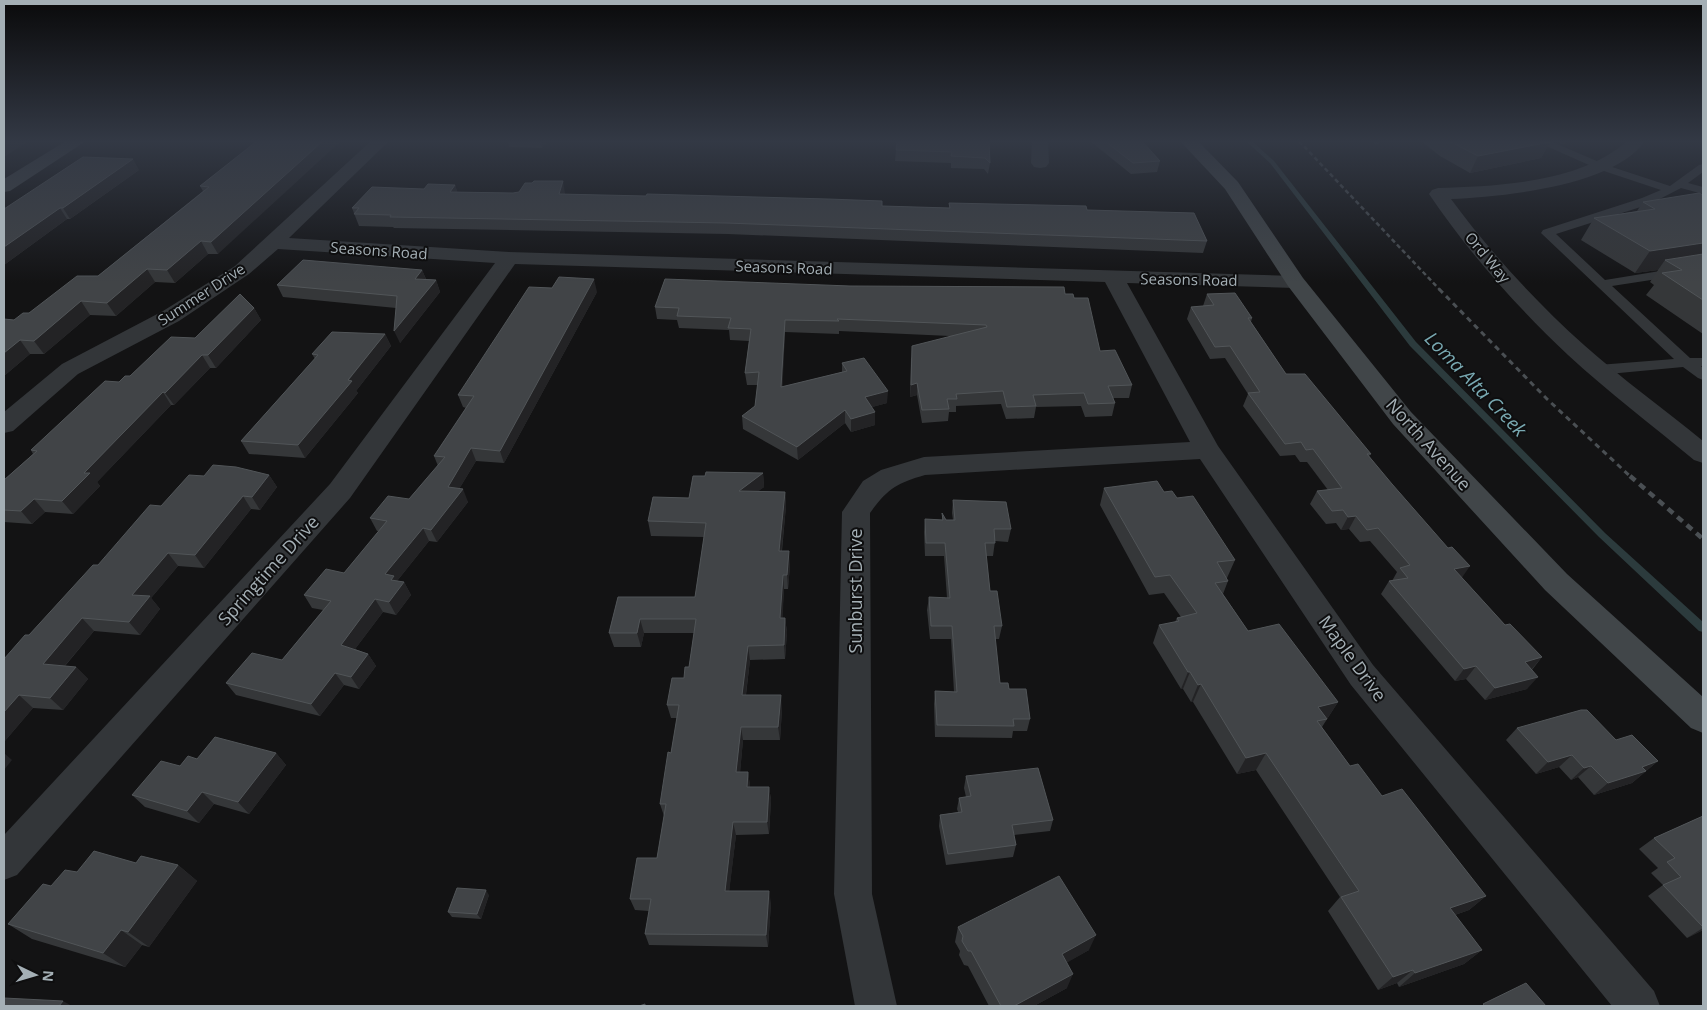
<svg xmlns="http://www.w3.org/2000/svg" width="1707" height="1010" font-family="'Open Sans',sans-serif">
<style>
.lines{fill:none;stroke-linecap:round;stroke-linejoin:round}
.stream{fill:#2c3b3d;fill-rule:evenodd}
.service{fill:#333639;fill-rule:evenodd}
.minor{fill:#333639;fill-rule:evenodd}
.secondary{fill:#414649;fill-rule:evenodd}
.rail-far2{stroke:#4a4f53;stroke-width:2.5;stroke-dasharray:4.5 3;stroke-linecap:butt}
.rail-far1{stroke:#4a4f53;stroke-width:3;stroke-dasharray:5.5 4.5;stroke-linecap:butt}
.rail{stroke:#4a4f53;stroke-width:4.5;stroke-dasharray:7 5.5;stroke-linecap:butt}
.wall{fill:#353739}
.shaded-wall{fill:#232325}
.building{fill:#414447;stroke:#515558}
.labels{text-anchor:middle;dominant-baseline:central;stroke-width:4;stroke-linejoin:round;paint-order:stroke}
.far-street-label{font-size:15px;fill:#a4afb5;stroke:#0e0e0f}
.street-label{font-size:18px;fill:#a4afb5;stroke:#0e0e0f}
.water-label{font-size:19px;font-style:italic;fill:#79a9b2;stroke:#0e0e0f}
</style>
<rect width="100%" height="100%" fill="#131314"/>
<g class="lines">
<g class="stream">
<path d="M1246,141H1252L1274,161L1416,342L1605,533L1703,622V632L1699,631L1599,537L1410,346L1270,163Z"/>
<path d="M1372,141H1377L1379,143L1376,145Z"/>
</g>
<path class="service" d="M1535,141H1550L1606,165L1670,186L1699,165L1703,164V172L1688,183L1703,187V194L1681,188L1650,204L1556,234L1605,280L1703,264V272L1612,286L1690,358H1703V366H1701L1703,368V380L1698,378L1683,367L1598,375L1593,373L1591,370L1593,367L1598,365L1674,359L1541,233L1543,230L1642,198L1661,190L1598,169Z"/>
<g class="minor">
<path d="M371,141H389L289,238L509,252L1295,276L1302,278L1305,282L1302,286L1295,288L1127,283L1218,446L1373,665L1654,991L1660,1006H1612L1351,685L1200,459L925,475C897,483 887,489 870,513L872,894L897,1006H855L834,894L842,512L863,481L881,470L924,457L1190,442L1105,282L515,264L350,498L17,875L4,880V835L330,484L495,263L278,249L249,274L179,321L78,374L13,431L4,433V412L62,364L163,311L235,266Z"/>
<path d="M1032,141H1048L1049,163L1046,167L1040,168L1034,167L1031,163Z"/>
<path d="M1627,141H1645C1614,186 1502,197 1451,199C1490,252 1535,301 1584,345C1622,379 1664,409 1703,441V463L1694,460C1652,425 1608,392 1568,355C1516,306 1469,253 1429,194L1432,190L1438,188C1497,186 1581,183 1627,141Z"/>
</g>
<g class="secondary">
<path d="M66,141H86L10,191L4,192V179Z"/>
<path d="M1180,141H1198L1238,182L1303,278L1411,412L1567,574L1703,697V733L1691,728L1545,590L1393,424L1288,286L1225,189Z"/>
</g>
<path class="rail-far2" d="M1299,141L1440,290"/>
<path class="rail-far1" d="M1439,289L1547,399L1632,478"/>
<path class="rail" d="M1630,476L1703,539"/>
</g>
<g class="wall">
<path d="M257,141L218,254H208L175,283L155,282L116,316L90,315L44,354H30L4,376V319L14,320L29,313L98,276L203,191L200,186Z"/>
<path d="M508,141H548L542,148L509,147Z"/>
<path d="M989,141L990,163L988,174L984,169L951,168V163L895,161L896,150Z"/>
<path d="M1090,141H1142L1160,161L1157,172L1131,174Z"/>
<path d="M1421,141H1548L1550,142L1541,158L1470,173L1440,156Z"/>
<path d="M1555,141H1574L1562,144Z"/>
<path d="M139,170L70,219H67L4,265V209Z"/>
<path d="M455,185L457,192L513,193H565V194L882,206L949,208V203L1087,210L1207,241L1203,253L728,234L394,228L393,227L359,226L352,208L424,189Z"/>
<path d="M1703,195V334L1646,295L1654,285L1650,282L1658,270L1635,273L1581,240L1594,218L1637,211L1643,202Z"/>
<path d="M422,270L426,279L436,280L440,292L400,343L396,308L283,297L277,285Z"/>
<path d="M597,292L504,463L476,461L459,489L468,502L437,542L429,541L397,581L404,582L411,595L396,615L383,612L355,649L368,654L376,666L359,689L344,685L320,716L236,695L226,683L282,660L323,610L312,608L304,595L344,573L379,531H377L370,518L409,499L438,466L434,456L466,408L463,407L458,395Z"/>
<path d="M1065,294L1074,298L1100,351L1132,385L1129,398H1113L1115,403L1112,416L1085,417L1081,406L1036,407L1034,418L1006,419L1001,404L956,406V412H949L948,421L922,423L917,395L910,397L911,358L950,336L839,331V334L785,332L782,387L842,372V363L887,403L872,407L875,425L851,432L845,423L798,460L743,429L742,416L755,406L758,385H747L745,373L749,341L730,340L729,330L679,328L677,320L657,319L655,307Z"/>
<path d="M1207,294L1252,318L1251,322L1286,374L1371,454L1369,456L1461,578L1505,625L1542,657L1532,670L1527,689L1485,700L1466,679L1455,681L1381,594L1389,581H1392L1397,572L1370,541L1360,542L1349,529L1341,530L1336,523L1326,524L1310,504L1317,491L1328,490L1307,462H1300L1295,455L1280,456L1243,406L1248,394L1225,358L1210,359L1187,319L1191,307L1203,306Z"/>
<path d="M254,308L261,320L216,368H210L174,405H171L97,482L100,486L73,514L45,512L32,524L4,522V480L33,454L31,450L119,382L130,376L195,338Z"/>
<path d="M385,334L391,346L356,391L358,393L305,458L249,454L241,441L315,359L312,354Z"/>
<path d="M763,473L764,487L758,491L785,492L786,506L782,551L790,565L788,589H784L782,618H785L787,632L785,659L750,660L746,695L782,709L780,740H743L740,772H748L750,787H769L771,800L769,834L736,835L729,891L771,903L768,947L649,945L645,934L649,911L635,910L630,899L657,858L664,816L660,804L671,753L677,718H671L667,705L684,678L689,667L694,633H644L641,647H614L609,633L618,597H695L704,537L651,536L648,521L689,498L705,476Z"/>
<path d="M269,475L277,487L260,510L251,509L204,568L178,566L151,598L160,609L140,635L94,631L65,666L76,667L88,679L63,710L33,708L4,742L29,635L98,565L161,506L204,476Z"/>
<path d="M1104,488L1164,492L1177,498L1235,560L1227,578H1226L1228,581L1223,594L1248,631L1338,702L1322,727L1350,766L1382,796L1486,896L1469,910L1455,915L1482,950L1464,964L1399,987L1397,983L1378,990L1328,911L1340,897L1256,770L1237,774L1193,702H1191L1183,689H1181L1153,643L1159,625L1175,622L1177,618L1181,617L1164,593L1149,595L1100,505Z"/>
<path d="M953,500L1011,529L1008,542L995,541L993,556H986L990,591L1002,626L999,639H995L1000,683L1009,689L1030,719L1027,731H1013L1012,738L935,737L934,704L935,691L954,692L951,639H930L927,610L929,597L947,598L944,556H925L924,532L925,519L942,520V513L946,520H953L952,513Z"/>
<path d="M1517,728L1616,740L1658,761L1632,783L1594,795L1578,777L1571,780L1559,767L1536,774L1506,740Z"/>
<path d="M276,753L286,765L249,814L214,804L199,823L145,807L132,795L180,766L197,759Z"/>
<path d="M966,776L1053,820L1050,831L1014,835L1016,845L1013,857L946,865L939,826L940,815L958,812L957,809L959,798L966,797L964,788Z"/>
<path d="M1703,816V930L1687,938L1648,896L1663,885L1651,873L1658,868L1639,849L1654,838Z"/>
<path d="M136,863L178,865L197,881L149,947L142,945L125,967L32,939L8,924L51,886L77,872Z"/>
<path d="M489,895L481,919L452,917L448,912Z"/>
<path d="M958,927L1089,950L1067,962V988L1034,1006H989L968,966L964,965L959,955L960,951L955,942Z"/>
</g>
<g class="shaded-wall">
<path d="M4,141H29L4,157Z"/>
<path d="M323,141H341L218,254L211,242Z"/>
<path d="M541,141H548L542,148Z"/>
<path d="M1563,141H1574L1562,144Z"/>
<path d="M1550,142L1541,158L1470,173L1478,156Z"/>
<path d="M133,159L139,170L70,219L63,208Z"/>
<path d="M563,181L565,193L561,205L559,194Z"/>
<path d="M455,185L459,196L450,192Z"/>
<path d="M60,208L67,219L4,265V247Z"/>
<path d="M201,241L208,254L175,283L167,270Z"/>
<path d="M1703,243V263L1665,260L1658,270L1635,273L1650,251Z"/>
<path d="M147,269L155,282L116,316L107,303Z"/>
<path d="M422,270L427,282L415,279Z"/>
<path d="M594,279L597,292L504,463L500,451Z"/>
<path d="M436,280L440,292L400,343L394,331Z"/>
<path d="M81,301L90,315L44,354L34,341Z"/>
<path d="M254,308L261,320L216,368L208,355Z"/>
<path d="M785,320V332L782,400L781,387Z"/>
<path d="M385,334L391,346L356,391L358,393L305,458L298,445Z"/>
<path d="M20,340L30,354L4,376V353Z"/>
<path d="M202,355L210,368L174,405L165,393Z"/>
<path d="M917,383V395L910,397L911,385Z"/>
<path d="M888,391L887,403L865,409V397Z"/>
<path d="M163,392L171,405L97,482L100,486L73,514L62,501L84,473Z"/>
<path d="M845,410V423L798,460L797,447Z"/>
<path d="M875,412V425L851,432V419Z"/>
<path d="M471,448L476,461L453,499L448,487Z"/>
<path d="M763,473L764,487L741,505L739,491Z"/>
<path d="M269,475L277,487L260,510L252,497Z"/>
<path d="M463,489L468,502L437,542L431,530Z"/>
<path d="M785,492L786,506L780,565L779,551Z"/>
<path d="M243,496L251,509L204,568L195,555Z"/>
<path d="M34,499L45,512L32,524L21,511Z"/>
<path d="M1356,516L1349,529L1341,530L1348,517Z"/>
<path d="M423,528L429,541L397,581L404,582L411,595L396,615L389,602L385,574Z"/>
<path d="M789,551L790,565L788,589L787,575Z"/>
<path d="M168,553L178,566L151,598L160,609L140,635L129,622L132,595Z"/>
<path d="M1470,566L1461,579L1454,569Z"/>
<path d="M783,575L784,589L782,632L780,618Z"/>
<path d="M375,599L383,612L349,657L341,645Z"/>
<path d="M82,618L94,631L56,676L43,664Z"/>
<path d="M785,618L787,632L785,659L784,645Z"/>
<path d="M640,619L644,633L641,647L637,633Z"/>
<path d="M748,646L750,660L744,709L742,695Z"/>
<path d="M368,654L376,666L359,689L351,677Z"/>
<path d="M1542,657L1531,670L1525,662Z"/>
<path d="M1476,666L1466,679L1455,681L1464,669Z"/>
<path d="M76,667L88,679L63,710L50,698Z"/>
<path d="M1188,672H1190L1183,689H1181Z"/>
<path d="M335,673L344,685L320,716L311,704Z"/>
<path d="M1538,677L1527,689L1485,700L1495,688Z"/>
<path d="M1201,684L1193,702H1191L1198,685Z"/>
<path d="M19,695L33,708L4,742V712Z"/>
<path d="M781,695L782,709L780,740L778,727Z"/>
<path d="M1338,702L1327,719L1318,707Z"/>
<path d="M741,727L743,740L739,785L736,772Z"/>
<path d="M4,753L12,760L4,770Z"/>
<path d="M276,753L286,765L249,814L238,802Z"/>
<path d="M1266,753L1256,770L1237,774L1246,758Z"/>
<path d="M1572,755L1559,767L1536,774L1548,762Z"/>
<path d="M1658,761L1632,783L1594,795L1608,783L1642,767Z"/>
<path d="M1591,766L1578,777L1571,780L1584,768Z"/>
<path d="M748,772L750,785L749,800L747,787Z"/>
<path d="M769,787L771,800L769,834L767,822Z"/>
<path d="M202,792L214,804L199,823L187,811Z"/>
<path d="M733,822L736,835L728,902L725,891Z"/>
<path d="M178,865L197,881L149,947L128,932Z"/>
<path d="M486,890L489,895L481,919L477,914Z"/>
<path d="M769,891L771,903L768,947L766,935Z"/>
<path d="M1486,896L1469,910L1434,922L1450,908Z"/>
<path d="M1703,928V930L1687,938Z"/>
<path d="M121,930L142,945L125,967L103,953Z"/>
<path d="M1096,935L1089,950L1056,969L1062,954Z"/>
<path d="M1482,950L1464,964L1399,987L1415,973Z"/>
<path d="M1413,970L1397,983L1378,990L1393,977Z"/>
<path d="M1073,974L1067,988L1034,1006H1014Z"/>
<path d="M63,1001L72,1006H59Z"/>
</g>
<g class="building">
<path d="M257,141H323L211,242L201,241L167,270L147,269L107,303L81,301L34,341L20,340L4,353V319L14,320L23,313H29L77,276H98L209,187L200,186Z"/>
<path d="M897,141H989L990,163L985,158L951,156L952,152L896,150Z"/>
<path d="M1105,141H1142L1160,161L1133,163Z"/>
<path d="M1449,141H1548L1550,142L1478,156Z"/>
<path d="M83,157L133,159L63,208H60L4,247V209Z"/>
<path d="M534,181H563L559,194L646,196L647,194L828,199L882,201V206L950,208L949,203L1086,206L1087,210L1194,213L1207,241L726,223L390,217L391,215L354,214L359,208H352L372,187L424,189L428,184L455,185L450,192L513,193L519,192L525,183H532Z"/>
<path d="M1699,193L1703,195V243L1650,251L1594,218L1655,209L1643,202Z"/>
<path d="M1703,254V300L1662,273L1682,270L1665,260Z"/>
<path d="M303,260L422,270L415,279L436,280L394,331L397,296L277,285Z"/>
<path d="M559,277L594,279L500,451L471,448L448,487L463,489L431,530L423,528L385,574L394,576L391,580L404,582L389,602L375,599L341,645L368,654L351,677L335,673L311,704L226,683L252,653L282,660L331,601L304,595L326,569L344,573L387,521L370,518L388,496L409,499L445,457L434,456L474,396L458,395L529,287L552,288Z"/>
<path d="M665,279L850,286L1064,287L1065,294H1073L1074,298H1088L1100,351L1115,350L1132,385L1108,386L1115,403L1088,404L1084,393L1033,395L1036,406L1007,407L1003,391L956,394L957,399H947L949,409L922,410L917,383L911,385L912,346L987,327L986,325L837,319L839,321L785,320L781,387L847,371L842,363L864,358L888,391L865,397L875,412L851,419L845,410L797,447L742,416L755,406L759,372L745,373L751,329L728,328L731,318L677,316L679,308L655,307Z"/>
<path d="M1235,293L1252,318H1248L1286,374H1305L1371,454H1367L1392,484L1448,548L1452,547L1470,566L1454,569L1505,625L1510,624L1542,657L1525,662L1538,677L1495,688L1476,666L1464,669L1389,581L1408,578L1400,568L1410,565L1378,528L1367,530L1356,516L1348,517L1343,510L1332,511L1317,491L1342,488L1313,449L1306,450L1301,442L1285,444L1248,393L1260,392L1230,346L1215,347L1191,307L1214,305L1207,294Z"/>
<path d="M240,294L254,308L208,355H202L165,393L163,392L84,473H90L62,501L34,499L21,511L4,510V480L37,451L31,450L105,381L119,382L125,376H130L171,337L195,338Z"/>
<path d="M332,332L385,334L348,380L352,381L298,445L241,441L318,355L312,354Z"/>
<path d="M213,465L236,467L269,475L252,497L243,496L195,555L168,553L132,595L150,596L129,622L82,618L43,664L76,667L50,698L19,695L4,712V659L25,635H29L93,565H98L150,505L161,506L189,475L204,476Z"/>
<path d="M706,472L763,473L739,491L785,492L779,551H789L787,575H783L780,618H785L784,645L748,646L742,695H781L778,727H741L736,772H748L747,787H769L767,822H733L725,891H769L766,935L645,934L651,899H630L637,858H657L666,804H660L668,752L671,753L679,705H667L672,678H684L685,667H689L696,619H640L637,633H609L618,597H695L706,523L648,521L653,497L689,498L693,476H705Z"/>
<path d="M1157,481L1164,492L1172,491L1177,498L1193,496L1235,560L1217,562L1228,581L1215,583L1248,631L1279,624L1338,702L1318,707L1327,719L1317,721L1350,766L1358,764L1382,796L1402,789L1486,896L1450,908L1482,950L1415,973L1413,970L1393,977L1341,897L1359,891L1266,753L1246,758L1201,684L1198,685L1190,672H1188L1159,625L1179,621L1177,618L1197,613L1170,575L1155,577L1104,488Z"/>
<path d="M953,500L1006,502L1011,529H994L995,543H985L990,591H997L1002,626H994L1000,683H1008L1009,689H1026L1030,719H1013L1014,726L937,725L935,691L957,692L952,626H931L929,597L950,598L945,543H926L925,519L943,520L942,513L946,520H955Z"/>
<path d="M1581,710H1587L1616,740L1632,735L1658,761L1642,767L1646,771L1608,783L1591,766L1584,768L1572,755L1548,762L1517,728Z"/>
<path d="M215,737L276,753L238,802L202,792L187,811L132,795L161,761L180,766L188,756L197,759Z"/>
<path d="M1038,768L1053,820L1012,825L1016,845L948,854L940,815L962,812L959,798L971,796L966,776Z"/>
<path d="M1703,816V927L1663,885L1681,877L1667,862L1675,858L1654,838Z"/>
<path d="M94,851L136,863L141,856L178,865L128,932L121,930L103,953L8,924L43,884L51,886L65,870L77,872Z"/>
<path d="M1059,876L1096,935L1062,954L1073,974L1014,1006H1001L971,951H968L962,941L963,936L958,927Z"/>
<path d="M457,888L486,890L477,914L448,912Z"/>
<path d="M1526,983L1546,1006H1485L1483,1004Z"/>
<path d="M4,998L63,1001L59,1006H4Z"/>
<path d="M645,1004V1006H639Z"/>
</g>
<linearGradient id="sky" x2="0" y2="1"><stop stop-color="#0a0a0b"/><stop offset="0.5" stop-color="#333945"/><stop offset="1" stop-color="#333945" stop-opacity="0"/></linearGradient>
<rect width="1707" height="283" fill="url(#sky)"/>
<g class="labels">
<g class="far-street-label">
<text transform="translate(379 250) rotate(4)">Seasons Road</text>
<text transform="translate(1488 257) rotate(50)">Ord Way</text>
<text transform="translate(784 267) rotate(2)">Seasons Road</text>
<text transform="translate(1189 279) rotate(1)">Seasons Road</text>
<text transform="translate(201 294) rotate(-33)">Summer Drive</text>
</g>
<g class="street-label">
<text transform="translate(1429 444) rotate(48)">North Avenue</text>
<text transform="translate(268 570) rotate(-48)">Springtime Drive</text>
<text transform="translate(855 591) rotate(-90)">Sunburst Drive</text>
<text transform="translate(1353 658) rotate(54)">Maple Drive</text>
</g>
<g class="water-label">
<text transform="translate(1476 384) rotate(46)">Loma Alta Creek</text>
</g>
</g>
<rect width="1707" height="1010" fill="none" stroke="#a4afb5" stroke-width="10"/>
<g transform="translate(35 975) rotate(95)" stroke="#0e0e0f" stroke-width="4" paint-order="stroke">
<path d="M0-4L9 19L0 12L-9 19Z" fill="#a4afb5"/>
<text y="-8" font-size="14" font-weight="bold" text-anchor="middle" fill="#a4afb5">N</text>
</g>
</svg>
